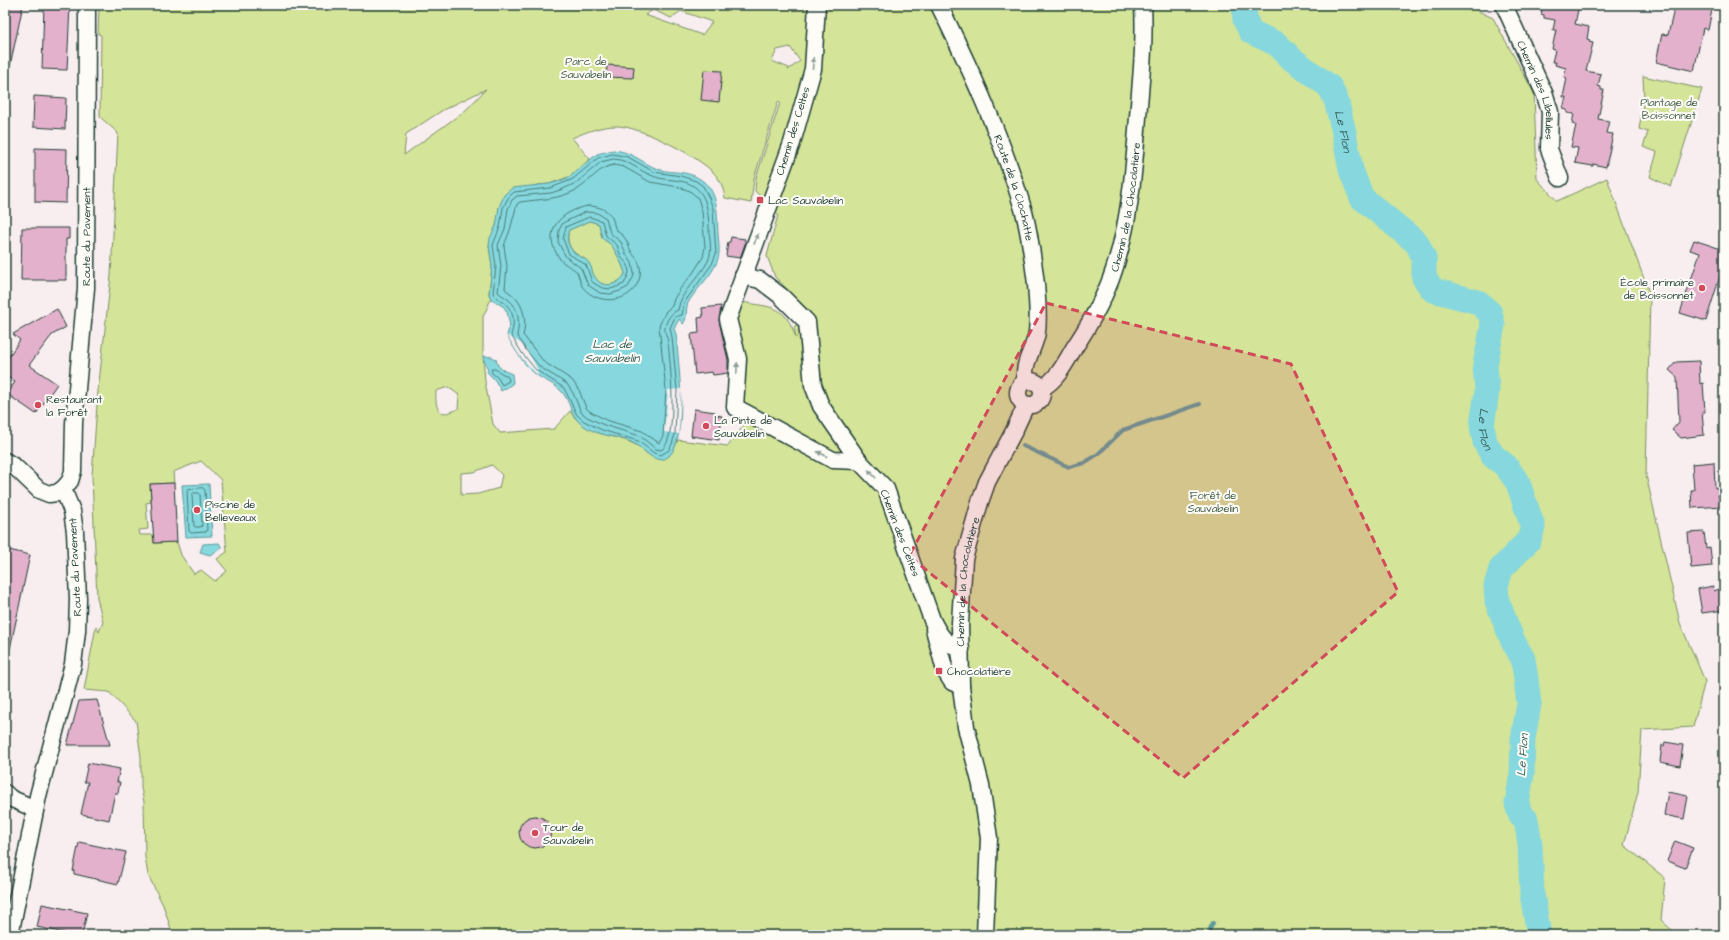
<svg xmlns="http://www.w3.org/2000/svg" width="1729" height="940" font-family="'Architects Daughter',sans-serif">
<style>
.green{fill:#d4e498;stroke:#7a9066;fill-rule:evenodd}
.water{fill:#86d8de;stroke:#5d9a9a;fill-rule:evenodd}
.pier{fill:#f8edef}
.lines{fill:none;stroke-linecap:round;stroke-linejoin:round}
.shore{stroke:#487b78;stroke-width:1}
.stream{stroke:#5d9a9a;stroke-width:4}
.river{stroke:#86d8de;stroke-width:25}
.building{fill:#e4b1cd;stroke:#1f3d34}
.minor-casing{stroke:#1f3d34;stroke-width:19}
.minor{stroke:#fdfcf7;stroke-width:16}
.oneway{fill:#8e9c96}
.marked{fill:#d1495b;fill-opacity:0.2;stroke:#d1495b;stroke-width:3;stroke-dasharray:8 5;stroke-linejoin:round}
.poi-dot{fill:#d1495b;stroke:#fdfcf7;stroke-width:1.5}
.labels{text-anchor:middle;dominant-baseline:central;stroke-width:4;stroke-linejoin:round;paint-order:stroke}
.park-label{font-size:11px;fill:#435e48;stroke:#fdfcf7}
.street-label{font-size:11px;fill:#1f3d34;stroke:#fdfcf7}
.poi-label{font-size:11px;fill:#1f3d34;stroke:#fdfcf7;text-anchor:start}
.water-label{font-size:12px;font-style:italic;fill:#345c56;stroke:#fdfcf7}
</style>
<rect width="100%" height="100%" fill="#f8edef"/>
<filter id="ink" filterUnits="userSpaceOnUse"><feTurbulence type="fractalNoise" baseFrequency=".025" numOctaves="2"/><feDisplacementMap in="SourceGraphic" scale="8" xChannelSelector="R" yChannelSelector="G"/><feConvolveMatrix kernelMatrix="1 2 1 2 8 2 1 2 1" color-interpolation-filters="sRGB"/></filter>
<g filter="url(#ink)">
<g class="green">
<path d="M99,5H555L554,9L557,5H1465L1493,18L1534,93L1537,179L1557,201L1607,178L1650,295L1646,475L1680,623L1705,681L1693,727L1642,730L1638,792L1624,845L1665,878L1661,920L1677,935H173L163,905L148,875L145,857L144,802L141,788V757L136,721L109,692L84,690L96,626L99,632L103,622L97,598L92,476L98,391L111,276L118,133L100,117L101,35L98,34ZM653,10L671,18L681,11L712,22L702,35L645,15ZM790,47L800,61L788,70L789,68L772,61L777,50ZM486,89L466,110L404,155L406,134L443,110ZM778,102L780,103L756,178L755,191L778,215L767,256L775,277L810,312L794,327L796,338C785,304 773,308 742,302L734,324L740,399L749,411L756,415L745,424L728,446L678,440C675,447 670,459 661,459C649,459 643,448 634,444C612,433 584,435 570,411L554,429L500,433L493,424L485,382L483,354V317L491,299L489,294L492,266L489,246L499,217V207L538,185L549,184L571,176L590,159L572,138C586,132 601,126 616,126C638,125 706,159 718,178C722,183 724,192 725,198L751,203L754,178ZM448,387L459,395L458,409C439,418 435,411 436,391ZM201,461L221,480L227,552L217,559L227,571L215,581L201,570L194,574L181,555L177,542L154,543L153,535H140L139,530L148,529L146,503L151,502L150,484L174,483L173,472ZM492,465L502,475L499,488L478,494L461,495V473L474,472Z"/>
<path d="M1643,76L1702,89L1671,187L1650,177L1657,152L1643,147L1648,132L1639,129L1644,99Z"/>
<path d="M590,221L599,224L602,238C605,241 609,242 612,246C615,250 625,269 625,274C619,285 603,290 595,278C591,272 590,263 585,259C583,257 581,257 579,256C569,250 566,240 569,230Z"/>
</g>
<g class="water">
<path d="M613,150C630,151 640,161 655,168C672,175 687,168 704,182C719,194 717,216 718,234C719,246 721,255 715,266C708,280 695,290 688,303C685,310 688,318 683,324L679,319L674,329L676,334C678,360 689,437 669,456C657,467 645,450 635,444C621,436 603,437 589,429C567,417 574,405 561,391C555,384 545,381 538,376C525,367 514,349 507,335L510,326L507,312L504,307L491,299L489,294L492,266L489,246L490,238L496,226L499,207L504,195L512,188L549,184L560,181L571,176L597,154ZM590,221L599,224L602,238C605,241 609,242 612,246C615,250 625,269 625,274C619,285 603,290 595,277C592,273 592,267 589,263C587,259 582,258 579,256C569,250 565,240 569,230Z"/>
<path d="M484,356L492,357L496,359C497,369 505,371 512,374L513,383L508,387L501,391L495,380L487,372L488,370L483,358Z"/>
<path d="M209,484L212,536L186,537L182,485Z"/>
<path d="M219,543L222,548L210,555L200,552L203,544Z"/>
</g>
<g class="pier">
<path d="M507,335L522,344L527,350L537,368L538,376L519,355Z"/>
<path d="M681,389L679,434L664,432L668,390Z"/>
</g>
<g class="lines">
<g class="shore">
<path d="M613,154L628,157L654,172L681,176L696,181L703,186L710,200L713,209L716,254L712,264L684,303L682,315L675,317L670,328L672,337L677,390L675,434L672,444L669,450L661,455L654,453L638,441L602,430L584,421L577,415L564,388L536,370L522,353L511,335C515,323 515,310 502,301C499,299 495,298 493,293L496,266L493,245L500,227L503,208L508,198L514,192L550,188L561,184L573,179L598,158Z"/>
<path d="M614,159C629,160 639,171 653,176C662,180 671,179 680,181C705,185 708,206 709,228C709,239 713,250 708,261C699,279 681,290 678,310C671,313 667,319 665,327C664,332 667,336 668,342C670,361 679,441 661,450L656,449L640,436L604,425L587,417L581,412L573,393L567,384L540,367L526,350L517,335C520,324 519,308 509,300C505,297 501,295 498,292L501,266L498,245L505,229L508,209L512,200L517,196L551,193L563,189L576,183L601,162Z"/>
<path d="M614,165L624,167L650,182L679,187L690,191L698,198L702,211L705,247L703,257L693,273L680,289L674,299L672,306L666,311L659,326L666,390L663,436L659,443L642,431L606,420L591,412L586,408L579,390L572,380L544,362L523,335C527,322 524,307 515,297C512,294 508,292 505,289L507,266L504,246L510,230L517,204L520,202C540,199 559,200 578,189C591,181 598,167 614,165Z"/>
<path d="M588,206C599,206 610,210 613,220C614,223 614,227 616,229C617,232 622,234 624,237C628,241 628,246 631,251C633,255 636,257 638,261C643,271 640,284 631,292C618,304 593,302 582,286C580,282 579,276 577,272C574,268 564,265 560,259C540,232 560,211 588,206Z"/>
<path d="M586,212L597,213L606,218L610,233L621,242L626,254L632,263L634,273L633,278L628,287L620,291L610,294L600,293L588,285L581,268L566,257L558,242L559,230L563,223Z"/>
<path d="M590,217L602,221L606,236L617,245L621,257L628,265L629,273L624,284L611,289L602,288L592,282L586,265L569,254L563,239L566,227Z"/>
<path d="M492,369H495L508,377L509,381L502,385L498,378L492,373Z"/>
<path d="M203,488L205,490L207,530L206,532L191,533L189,531L187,490L188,489Z"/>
<path d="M194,493H199L200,495L202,525L201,527H195L194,526L192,495Z"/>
</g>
<g class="stream">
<path d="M1023,446L1069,467L1084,463L1098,454L1123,430L1200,404"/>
<path d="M1207,935L1213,923"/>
</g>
<path class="river" id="s1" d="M1244,5L1245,20L1251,32L1277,44L1292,59L1330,87L1336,100L1343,128L1351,170L1362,198L1417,243L1424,258V278L1433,290L1478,302L1490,313L1493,325L1485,365L1487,391L1482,426L1485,442L1493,456L1506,466L1518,483L1533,527L1529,540L1501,569L1496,586L1497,601L1512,639L1523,659L1526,679L1529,704L1523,739L1522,774L1517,804L1520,814L1526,819L1530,844L1532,894L1539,935"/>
</g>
<g class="building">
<path d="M5,5H23L10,66H5Z"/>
<path d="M44,5H70L67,70L42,69Z"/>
<path d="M1543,5H1579L1575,24L1589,27L1587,39L1590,40L1589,42L1593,43L1586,71L1601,74L1598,86L1601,87V90H1604L1598,119L1609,121L1606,133L1613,134L1606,167L1593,164V166L1575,163L1578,148L1571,147L1576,125L1572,124L1574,114L1567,113V110L1563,109L1566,97H1563L1567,78L1564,77L1566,68L1555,65L1556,62H1552L1555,50L1552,49L1556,30H1553L1555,20L1544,18V15L1541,14Z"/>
<path d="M1675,5H1713L1708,30L1703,28L1694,71L1656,62L1662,34L1668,35Z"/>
<path d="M607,65L634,67L633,78L606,77Z"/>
<path d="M704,70L722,71L719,102L701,100Z"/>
<path d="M34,96L66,98L65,129L33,127Z"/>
<path d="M35,148L67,149L66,203L35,202Z"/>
<path d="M22,228H69V239H66V280H21Z"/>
<path d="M731,237L745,239V244L740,258L726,256L728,242H730Z"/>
<path d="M1694,240L1724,250V263L1706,321L1680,313L1700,253L1690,250Z"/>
<path d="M721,306L719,321L728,360V373L713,375L712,372L695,374L691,334L699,333L698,318L703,317L702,308Z"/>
<path d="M57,309L66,327L52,335L29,365L57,384L36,414L7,394L15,382L5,375V362L20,340L13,334Z"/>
<path d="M1699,361L1700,384L1703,383L1705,412H1702L1704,435L1681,438L1672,430L1679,422L1677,377L1669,370L1676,362Z"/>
<path d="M694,409L715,412V415L722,416L719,440L691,436Z"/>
<path d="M1714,462L1715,488H1724V492L1718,496L1724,506L1692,508L1691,490H1694L1692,464Z"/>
<path d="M174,483L177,542L154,543L150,484Z"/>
<path d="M1704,532L1706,548L1710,547L1712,566L1691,568L1688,533Z"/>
<path d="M5,549L30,555L10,649L5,648Z"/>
<path d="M1713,586L1714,591L1724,587V610L1702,613L1698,589Z"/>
<path d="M97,700L110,745H67L79,701Z"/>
<path d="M1665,742L1683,745L1680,766L1660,762L1662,745L1664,746Z"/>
<path d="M88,763L120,769L117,782H120L118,793H115L109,820L81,814L88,782H84Z"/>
<path d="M1668,792L1688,796L1684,819L1664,815Z"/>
<circle cx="535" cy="832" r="16"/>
<path d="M1675,841L1693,848L1685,868L1667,861Z"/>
<path d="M79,842L126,852L118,884L74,874V871H73Z"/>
<path d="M42,904L87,913L82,935H74L37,927Z"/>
</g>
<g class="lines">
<g class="minor-casing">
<g id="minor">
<path d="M817,5L813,69L792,143L728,319L738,359L735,407L833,460L859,461"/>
<path id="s2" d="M939,5C972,72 1003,140 1024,212C1030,235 1033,260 1036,284C1037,300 1039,316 1037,332C1035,348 1021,365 1026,381"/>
<path id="s3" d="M1504,5L1545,95L1550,112L1549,149L1560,178"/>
<path d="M743,276L760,280L781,296L807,322L813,385L821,406L859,461L886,489L932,620C940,636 943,642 961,649"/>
<circle cx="1030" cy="393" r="12"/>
<path id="s4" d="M1042,388C1057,380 1066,362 1074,348C1090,324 1105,298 1114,270C1130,221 1134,169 1138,117C1141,80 1145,43 1143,5"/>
<path id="s5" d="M5,461L15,467L39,490L49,494L57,493L63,489L70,481L73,471L74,423L86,288L87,5"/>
<path d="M934,629L945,671L952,682L961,686"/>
<path d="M5,793L10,798L35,809"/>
<path d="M10,935L38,796L73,664L77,631L78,599L75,532L72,511L63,489"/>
<path id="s6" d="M985,935L989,838L981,785L966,727L961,686L960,623L964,559L980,502L987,482L1014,431L1026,405"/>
</g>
</g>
<use href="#minor" class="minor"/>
</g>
<defs><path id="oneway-solid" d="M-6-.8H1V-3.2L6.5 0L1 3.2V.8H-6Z"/></defs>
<g class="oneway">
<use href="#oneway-solid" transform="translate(813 63) rotate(-85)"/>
<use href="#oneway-solid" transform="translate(756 239) rotate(-70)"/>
<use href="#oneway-solid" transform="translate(737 368) rotate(-88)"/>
<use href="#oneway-solid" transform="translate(822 454) rotate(-152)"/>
<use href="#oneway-solid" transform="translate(872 474) rotate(-134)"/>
</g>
</g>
<path class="marked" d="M1046,303L1291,364L1398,592L1183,778L909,556Z"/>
<g class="poi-dot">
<rect x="756" y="196" width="8" height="8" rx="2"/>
<circle cx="1702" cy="288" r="4"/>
<circle cx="38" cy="405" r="4"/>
<circle cx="706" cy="426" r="4"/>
<circle cx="197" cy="510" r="4"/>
<rect x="935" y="667" width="8" height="8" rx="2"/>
<circle cx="535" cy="833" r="4"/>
</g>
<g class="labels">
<g class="park-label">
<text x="586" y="61">Parc de<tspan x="586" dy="13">Sauvabelin</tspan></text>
<text x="1669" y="102">Plantage de<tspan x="1669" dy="13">Boissonnet</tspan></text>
<text x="1213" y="495">Forêt de<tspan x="1213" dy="13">Sauvabelin</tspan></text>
</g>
<g class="street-label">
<text stroke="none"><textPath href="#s3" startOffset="92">Chemin des Libellules</textPath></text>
<text transform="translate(793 131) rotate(-73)">Chemin des Celtes</text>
<text stroke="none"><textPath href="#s2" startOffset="198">Route de la Clochatte</textPath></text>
<text stroke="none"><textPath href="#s4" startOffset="204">Chemin de la Chocolatière</textPath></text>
<text stroke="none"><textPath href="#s5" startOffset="327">Route du Pavement</textPath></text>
<text transform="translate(900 533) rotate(69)">Chemin des Celtes</text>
<text transform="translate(75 567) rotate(-93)">Route du Pavement</text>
<text stroke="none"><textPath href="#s6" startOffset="357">Chemin de la Chocolatière</textPath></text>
</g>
<g class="poi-label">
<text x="768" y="200">Lac Sauvabelin</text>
<text x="1694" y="282" text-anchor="end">École primaire<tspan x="1694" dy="13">de Boissonnet</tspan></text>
<text x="46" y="399">Restaurant<tspan x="46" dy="13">la Forêt</tspan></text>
<text x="714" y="420">La Pinte de<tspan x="714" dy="13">Sauvabelin</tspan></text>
<text x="205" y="504">Piscine de<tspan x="205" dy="13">Belleveaux</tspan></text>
<text x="947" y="671">Chocolatière</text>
<text x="543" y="827">Tour de<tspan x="543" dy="13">Sauvabelin</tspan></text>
</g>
<g class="water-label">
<text stroke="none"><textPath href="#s1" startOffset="172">Le Flon</textPath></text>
<text x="612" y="344">Lac de<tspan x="612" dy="14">Sauvabelin</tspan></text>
<text stroke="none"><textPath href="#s1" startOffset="545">Le Flon</textPath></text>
<text transform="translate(1523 755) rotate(-86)">Le Flon</text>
</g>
</g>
<rect width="1729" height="940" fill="none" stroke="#fdfcf7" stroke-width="20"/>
<rect x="10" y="10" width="1709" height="920" fill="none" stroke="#1f3d34" stroke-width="1.5" filter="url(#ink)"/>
</svg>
